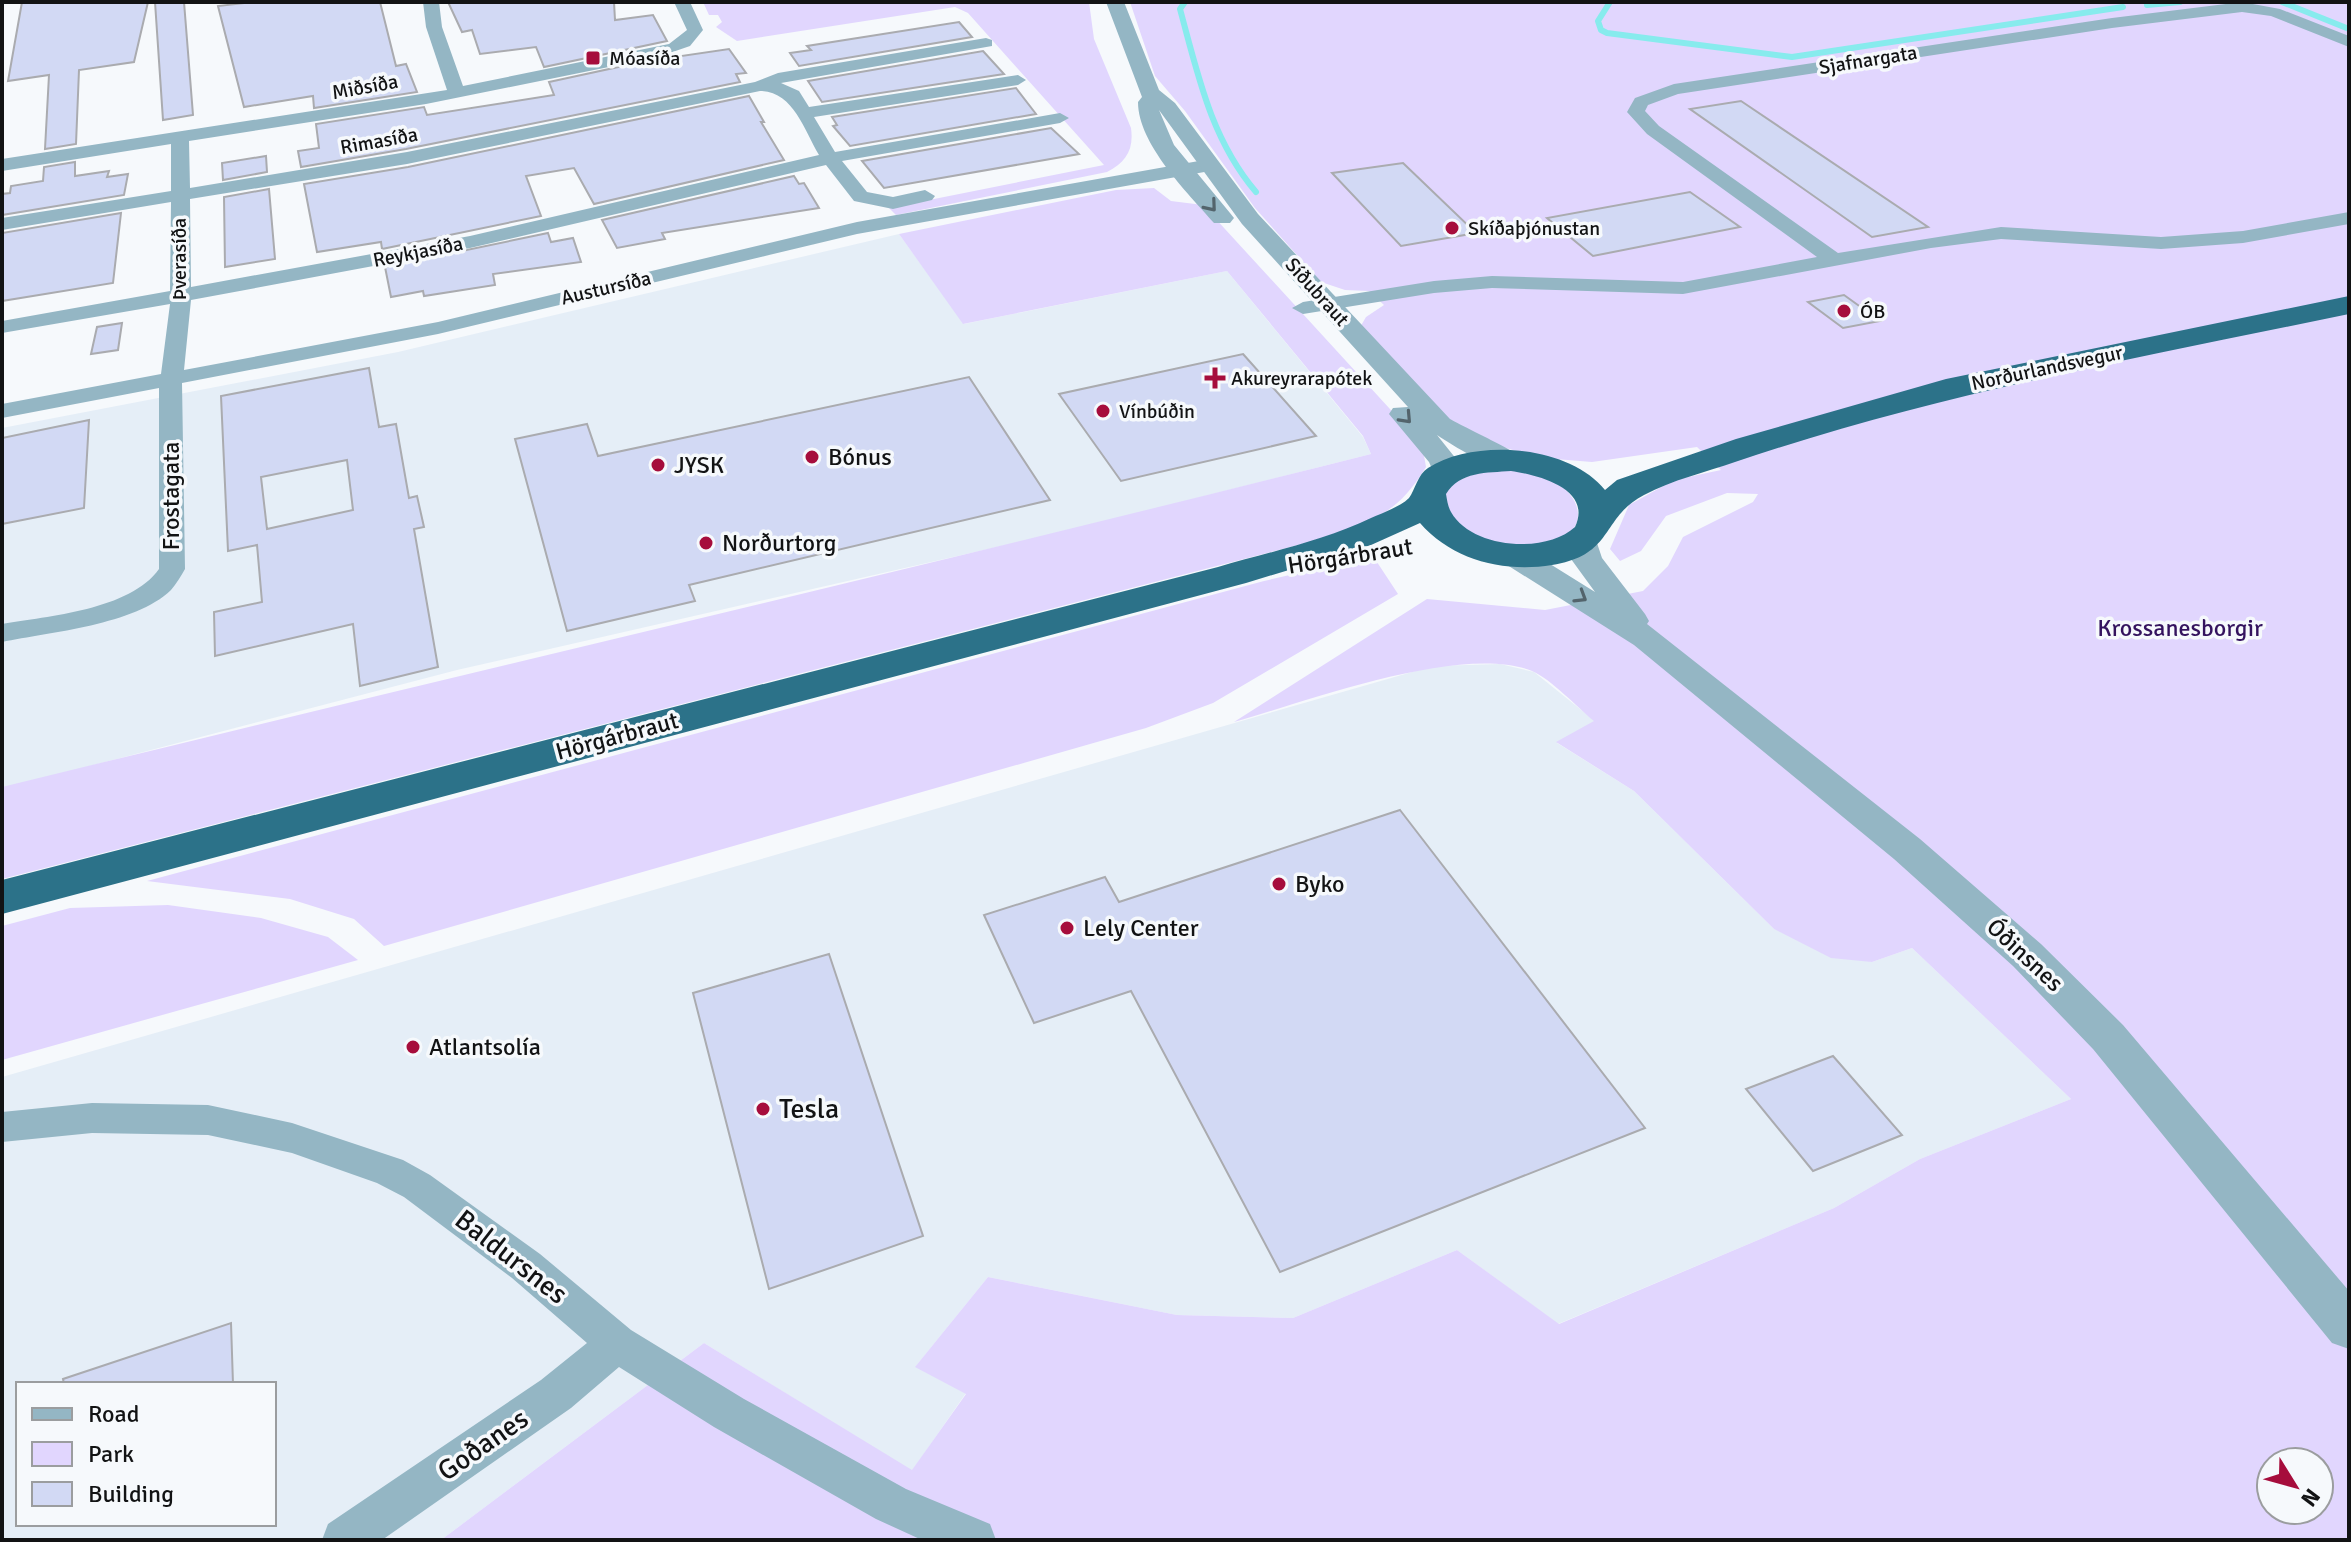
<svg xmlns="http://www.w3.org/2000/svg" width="2351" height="1542" font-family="Signika,sans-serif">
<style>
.built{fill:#e5eef7;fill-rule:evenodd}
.green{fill:#e1d6fe;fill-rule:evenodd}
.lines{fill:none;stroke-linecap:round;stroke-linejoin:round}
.stream{stroke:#87ebed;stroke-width:6}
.building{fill:#d2d9f4;stroke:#aaabaf;stroke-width:2;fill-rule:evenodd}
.minor{fill:#94b6c4;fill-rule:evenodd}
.tertiary{fill:#94b6c4;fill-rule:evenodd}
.trunk{fill:#2c7289;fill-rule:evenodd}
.oneway{stroke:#53646c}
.poi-dot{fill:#a60d3c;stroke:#f6f9fc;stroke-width:3}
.labels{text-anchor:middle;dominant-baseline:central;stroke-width:7;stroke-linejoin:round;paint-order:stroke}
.far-poi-label{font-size:20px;fill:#121314;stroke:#f6f9fc;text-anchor:start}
.far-street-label{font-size:20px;fill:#121314;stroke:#f6f9fc}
.poi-label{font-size:24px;fill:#121314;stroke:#f6f9fc;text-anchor:start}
.street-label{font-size:24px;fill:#121314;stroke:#f6f9fc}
.park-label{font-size:24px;fill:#34135e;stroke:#f6f9fc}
.near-poi-label{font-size:28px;fill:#121314;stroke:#f6f9fc;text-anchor:start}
.near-street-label{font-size:28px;fill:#121314;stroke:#f6f9fc}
</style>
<rect width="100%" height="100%" fill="#f6f9fc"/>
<g class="built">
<path d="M899,234L964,324L1227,271L1363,437L1371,454L1063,532L457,670L2,789V428L398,352Z"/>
<path d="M1500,664L1534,672L1595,721L1557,743L1634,791L1774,929L1872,962L1912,948L2071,1099L1920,1159L1834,1208L1558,1324L1457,1250L1293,1318L1177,1315L988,1277L916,1366L966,1393L912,1471L704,1343L441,1540H2V1077L1433,666ZM18,1384H274V1524H18Z"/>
</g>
<g class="green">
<path d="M703,2H1089L1094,39L1131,128C1134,150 1126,162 1107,172L896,215L889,208L1104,165L968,13L955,7L737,41L716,27L722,22L718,15H709Z"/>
<path d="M1130,2H2349V1540H441L704,1343L912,1470L966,1394L915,1367L988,1277L1177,1315L1293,1318L1457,1250L1559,1324L1834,1208L1920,1159L2071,1099L1912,948L1872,962L1831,958L1774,929L1634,791L1556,742L1594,721C1578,708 1551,679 1532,671C1462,643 1308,701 1234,722L1427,599L1545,610L1643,591L1668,566L1683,537L1753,502L1758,494L1727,493L1666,516L1641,551L1620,561L1610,549L1629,505L1674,480L1721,470L1697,447L1592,462L1543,458L1498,446L1453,423L1359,329L1366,317L1384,305L1369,291L1345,290L1321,282L1255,208L1185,111L1155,76ZM2271,1462H2319V1510H2271Z"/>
<path d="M1154,188L1171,201L1203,205L1422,444L1426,467C1400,509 1384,514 1341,534L2,879V787C458,675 915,569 1371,454L1363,436L1227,271L963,324L899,234L1116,190Z"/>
<path d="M1513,470C1526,474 1543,476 1555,482C1578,494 1590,525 1561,538C1536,550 1500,548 1475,538C1465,534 1455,522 1446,515V491C1465,471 1487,472 1513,470Z"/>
<path d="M1373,556L1398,594L1213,703L1146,728L384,946L354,919L290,899L147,881L1264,581Z"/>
<path d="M168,905L261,918L328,937L358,960L2,1060V926L70,908Z"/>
</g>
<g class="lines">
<g class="stream">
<path d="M1185,2L1180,9C1198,75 1211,139 1256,192"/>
<path d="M1610,2L1598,21L1601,30L1607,33L1792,57L2123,7"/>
<path d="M2282,2L2349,29"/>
<path d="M2147,5L2180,2"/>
</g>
</g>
<g class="building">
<path d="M22,2H148L134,62L79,70L76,144L45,149L49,75L8,81Z"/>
<path d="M155,2H184L193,115L163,120Z"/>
<path d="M253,2H380L396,66L406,64L417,92L314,108L313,96L244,107L218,6Z"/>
<path d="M448,2H614L615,20L653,15L667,41L544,67L536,47L480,54L472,30L462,32Z"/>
<path d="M959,22L972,37L799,66L790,53L811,50L807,46Z"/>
<path d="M729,49L746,73L736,74L740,82L406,149L301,167L298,151L319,148L316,124L424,107L427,115L554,95L549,82L674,55L675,57Z"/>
<path d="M983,51L1004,74L822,102L808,81Z"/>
<path d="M1016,88L1036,114L850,146L833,126L837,125L832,117Z"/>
<path d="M749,96L764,122H761L784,160L594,204L574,168L526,176L541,216L382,249L381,242L317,252L304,184L408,167Z"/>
<path d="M1741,101L1928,227L1872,237L1690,109Z"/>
<path d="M1051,128L1079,154L884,188L862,161Z"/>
<path d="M266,156L267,172L223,180L222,163Z"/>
<path d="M75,162V176L109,171L107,177L128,174L124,195L2,215V194L10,193L11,186L43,181L44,167Z"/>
<path d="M1403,163L1476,233L1401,246L1332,173Z"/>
<path d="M794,176L799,184L804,183L819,208L662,233L665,239L617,248L602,220Z"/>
<path d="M269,189L275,259L225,267L224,197Z"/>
<path d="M1690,192L1740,227L1593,256L1547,218Z"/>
<path d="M121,213L113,283L2,301V233Z"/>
<path d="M548,233L551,242L573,238L581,262L493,274L495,285L424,296L423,291L391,297L385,267Z"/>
<path d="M1844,295L1880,321L1843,328L1808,302Z"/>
<path d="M122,323L118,350L91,354L97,327Z"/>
<path d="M1243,354L1316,436L1121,481L1059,394Z"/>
<path d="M369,368L379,427L396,424L409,498L417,496L424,527L414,529L438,667L360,686L353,624L215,656L214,612L262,602L257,545L228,551L221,396ZM347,460L353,510L267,529L261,477Z"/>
<path d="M969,377L1050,500L689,585L695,601L567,631L515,439L587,424L598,456Z"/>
<path d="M89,420L84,508L2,524V438Z"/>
<path d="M1400,810L1645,1128L1280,1272L1131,991L1034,1023L984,915L1105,877L1119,902Z"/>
<path d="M829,954L923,1236L769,1289L693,993Z"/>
<path d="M1833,1056L1902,1135L1813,1171L1746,1089Z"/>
<path d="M231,1323L233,1384H64L63,1379Z"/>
</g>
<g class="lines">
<g class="minor">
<path d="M423,2H439L442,27L463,86L669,44L687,30L674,2H690L703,30L690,46L658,57L426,104L189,141L190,188L407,152L755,82L778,73L986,38L992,40V46L781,83L799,91L809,107L1018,75L1026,80L1018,85L814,117L835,152L1060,113L1069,118L1060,123L842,161L867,192L893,197L925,190L935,196L932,200L893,209L854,201L826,165L470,248L191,300L184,370L438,322L857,222L1210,159L1219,165L1210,171L857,234L438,334L182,383L185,569C181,576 176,584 171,590C135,625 50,632 2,642V624C48,616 130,610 159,569V388L2,418V404L161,374L170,304L2,333V321L170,291L171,202L2,230V218L171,191V144L2,171V159L447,90L426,27ZM760,91C793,91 804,130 819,155L470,236L191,287L190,199L407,164Z"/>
<path d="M2242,2L2280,9L2349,36V47L2271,16L2242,12L2112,28L1678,94L1648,105L1645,111L1659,126L1838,253L2001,227L2161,237L2243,231L2349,212V224L2243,243L2161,249L2001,239L1931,248L1683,294L1492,288L1434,293L1303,314L1292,308L1303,302L1434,281L1492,276L1683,282L1817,257L1647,134L1627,112L1635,98L1674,84L2112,18Z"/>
<path d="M92,1103L208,1105L292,1123L403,1160L430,1175L540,1254L631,1330L744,1399L906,1489L990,1524L996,1540H922L876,1519L714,1427L619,1367L571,1408L382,1540H322L328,1524L541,1380L587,1343L512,1278L404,1197L377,1183L292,1153L208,1135L92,1133L2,1142V1112Z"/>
</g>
<g class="tertiary">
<path d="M1106,2H1124L1159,90L1175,103L1258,214L1450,419C1464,427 1520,453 1525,460L1521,466C1494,473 1459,449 1437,435L1457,460L1461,472L1456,478L1446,481L1436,478L1429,462L1389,414L1393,408L1408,407L1242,224L1159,110L1174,145L1230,213L1234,218L1230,223H1214C1187,192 1138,144 1138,102L1142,97Z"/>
<path d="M1583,532L1594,534L1602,558L1645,614L1649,621L1647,624L1920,839L2041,944L2123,1025L2349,1291V1349L2332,1343L2093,1049L2013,966L1894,859L1634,645L1504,563L1499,556L1504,549L1515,547L1526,549L1595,592L1571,559L1568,541L1572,534Z"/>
</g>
<path class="trunk" d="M2349,296V314C2143,357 1935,394 1735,462C1706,472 1672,480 1644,495C1600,518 1615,555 1552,565C1504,573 1452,560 1420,523L1371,545L1246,583L2,914V880L1218,567C1269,552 1323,541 1371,518C1382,513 1400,507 1409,498C1415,490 1418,474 1428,468C1475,438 1569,445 1605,490L1617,480L1736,439L1946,379ZM1511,471C1538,475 1593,489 1575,527C1546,554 1472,549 1451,512C1448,507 1447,500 1446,494C1460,471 1487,473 1511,471Z"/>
</g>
<defs><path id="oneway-chevron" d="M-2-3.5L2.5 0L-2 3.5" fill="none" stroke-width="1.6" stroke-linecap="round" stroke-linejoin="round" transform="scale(2)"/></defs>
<g class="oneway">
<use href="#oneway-chevron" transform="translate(1211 206) rotate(50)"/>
<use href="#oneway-chevron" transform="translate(1406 418) rotate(47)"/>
<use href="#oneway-chevron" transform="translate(1581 597) rotate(32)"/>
</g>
<g class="poi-dot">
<rect x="585" y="50" width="16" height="16" rx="4"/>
<circle cx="1452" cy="228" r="8"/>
<circle cx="1844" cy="311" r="8"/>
<path d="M1211 366h8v8h8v8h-8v8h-8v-8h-8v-8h8z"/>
<circle cx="1103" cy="411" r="8"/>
<circle cx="812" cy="457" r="8"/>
<circle cx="658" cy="465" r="8"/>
<circle cx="706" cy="543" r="8"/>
<circle cx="1279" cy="884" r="8"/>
<circle cx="1067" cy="928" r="8"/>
<circle cx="413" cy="1047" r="8"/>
<circle cx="763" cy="1109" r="8"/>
</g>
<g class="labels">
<g class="far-poi-label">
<text x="609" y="58">Móasíða</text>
<text x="1468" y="228">Skíðaþjónustan</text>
<text x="1860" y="311">ÓB</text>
<text x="1231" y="378">Akureyrarapótek</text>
<text x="1119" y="411">Vínbúðin</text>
</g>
<g class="far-street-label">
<text transform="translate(1868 60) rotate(-9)">Sjafnargata</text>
<text transform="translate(365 87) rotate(-10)">Miðsíða</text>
<text transform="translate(379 141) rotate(-10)">Rimasíða</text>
<text transform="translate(418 252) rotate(-11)">Reykjasíða</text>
<text transform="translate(179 259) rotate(-90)">Þverasíða</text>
<text transform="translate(606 288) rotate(-13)">Austursíða</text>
<text transform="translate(1317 292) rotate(48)">Síðubraut</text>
<text transform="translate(2047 368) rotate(-12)">Norðurlandsvegur</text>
</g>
<g class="poi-label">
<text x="828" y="457">Bónus</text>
<text x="674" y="465">JYSK</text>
<text x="722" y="543">Norðurtorg</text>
<text x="1295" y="884">Byko</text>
<text x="1083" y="928">Lely Center</text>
<text x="429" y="1047">Atlantsolía</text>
</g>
<g class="street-label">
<text transform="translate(171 496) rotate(-90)">Frostagata</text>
<text transform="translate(1350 556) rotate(-9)">Hörgárbraut</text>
<text transform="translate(617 736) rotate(-15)">Hörgárbraut</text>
<text transform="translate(2025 955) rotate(43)">Óðinsnes</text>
</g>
<g class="park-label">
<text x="2180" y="628">Krossanesborgir</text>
</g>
<g class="near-poi-label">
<text x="779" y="1109">Tesla</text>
</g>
<g class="near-street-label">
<text transform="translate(511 1257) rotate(38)">Baldursnes</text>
<text transform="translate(483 1445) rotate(-35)">Goðanes</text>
</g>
</g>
<rect width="2351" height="1542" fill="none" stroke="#121314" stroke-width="8"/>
<rect x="16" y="1382" width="260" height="144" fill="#f6f9fc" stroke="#9b9d9f" stroke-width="2"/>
<rect x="32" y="1408" width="40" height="12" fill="#94b6c4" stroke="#9b9d9f" stroke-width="2"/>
<text x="88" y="1422" font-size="24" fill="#121314">Road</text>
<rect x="32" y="1442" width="40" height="24" fill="#e1d6fe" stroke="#9b9d9f" stroke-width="2"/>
<text x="88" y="1462" font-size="24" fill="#121314">Park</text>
<rect x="32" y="1482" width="40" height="24" fill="#d2d9f4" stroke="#9b9d9f" stroke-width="2"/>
<text x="88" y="1502" font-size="24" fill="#121314">Building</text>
<g transform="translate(2295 1486) rotate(127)"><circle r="38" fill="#f6f9fc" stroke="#9b9d9f" stroke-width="2"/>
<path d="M0-6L14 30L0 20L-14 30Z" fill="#a60d3c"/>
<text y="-12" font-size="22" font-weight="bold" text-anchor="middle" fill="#121314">N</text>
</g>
</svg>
